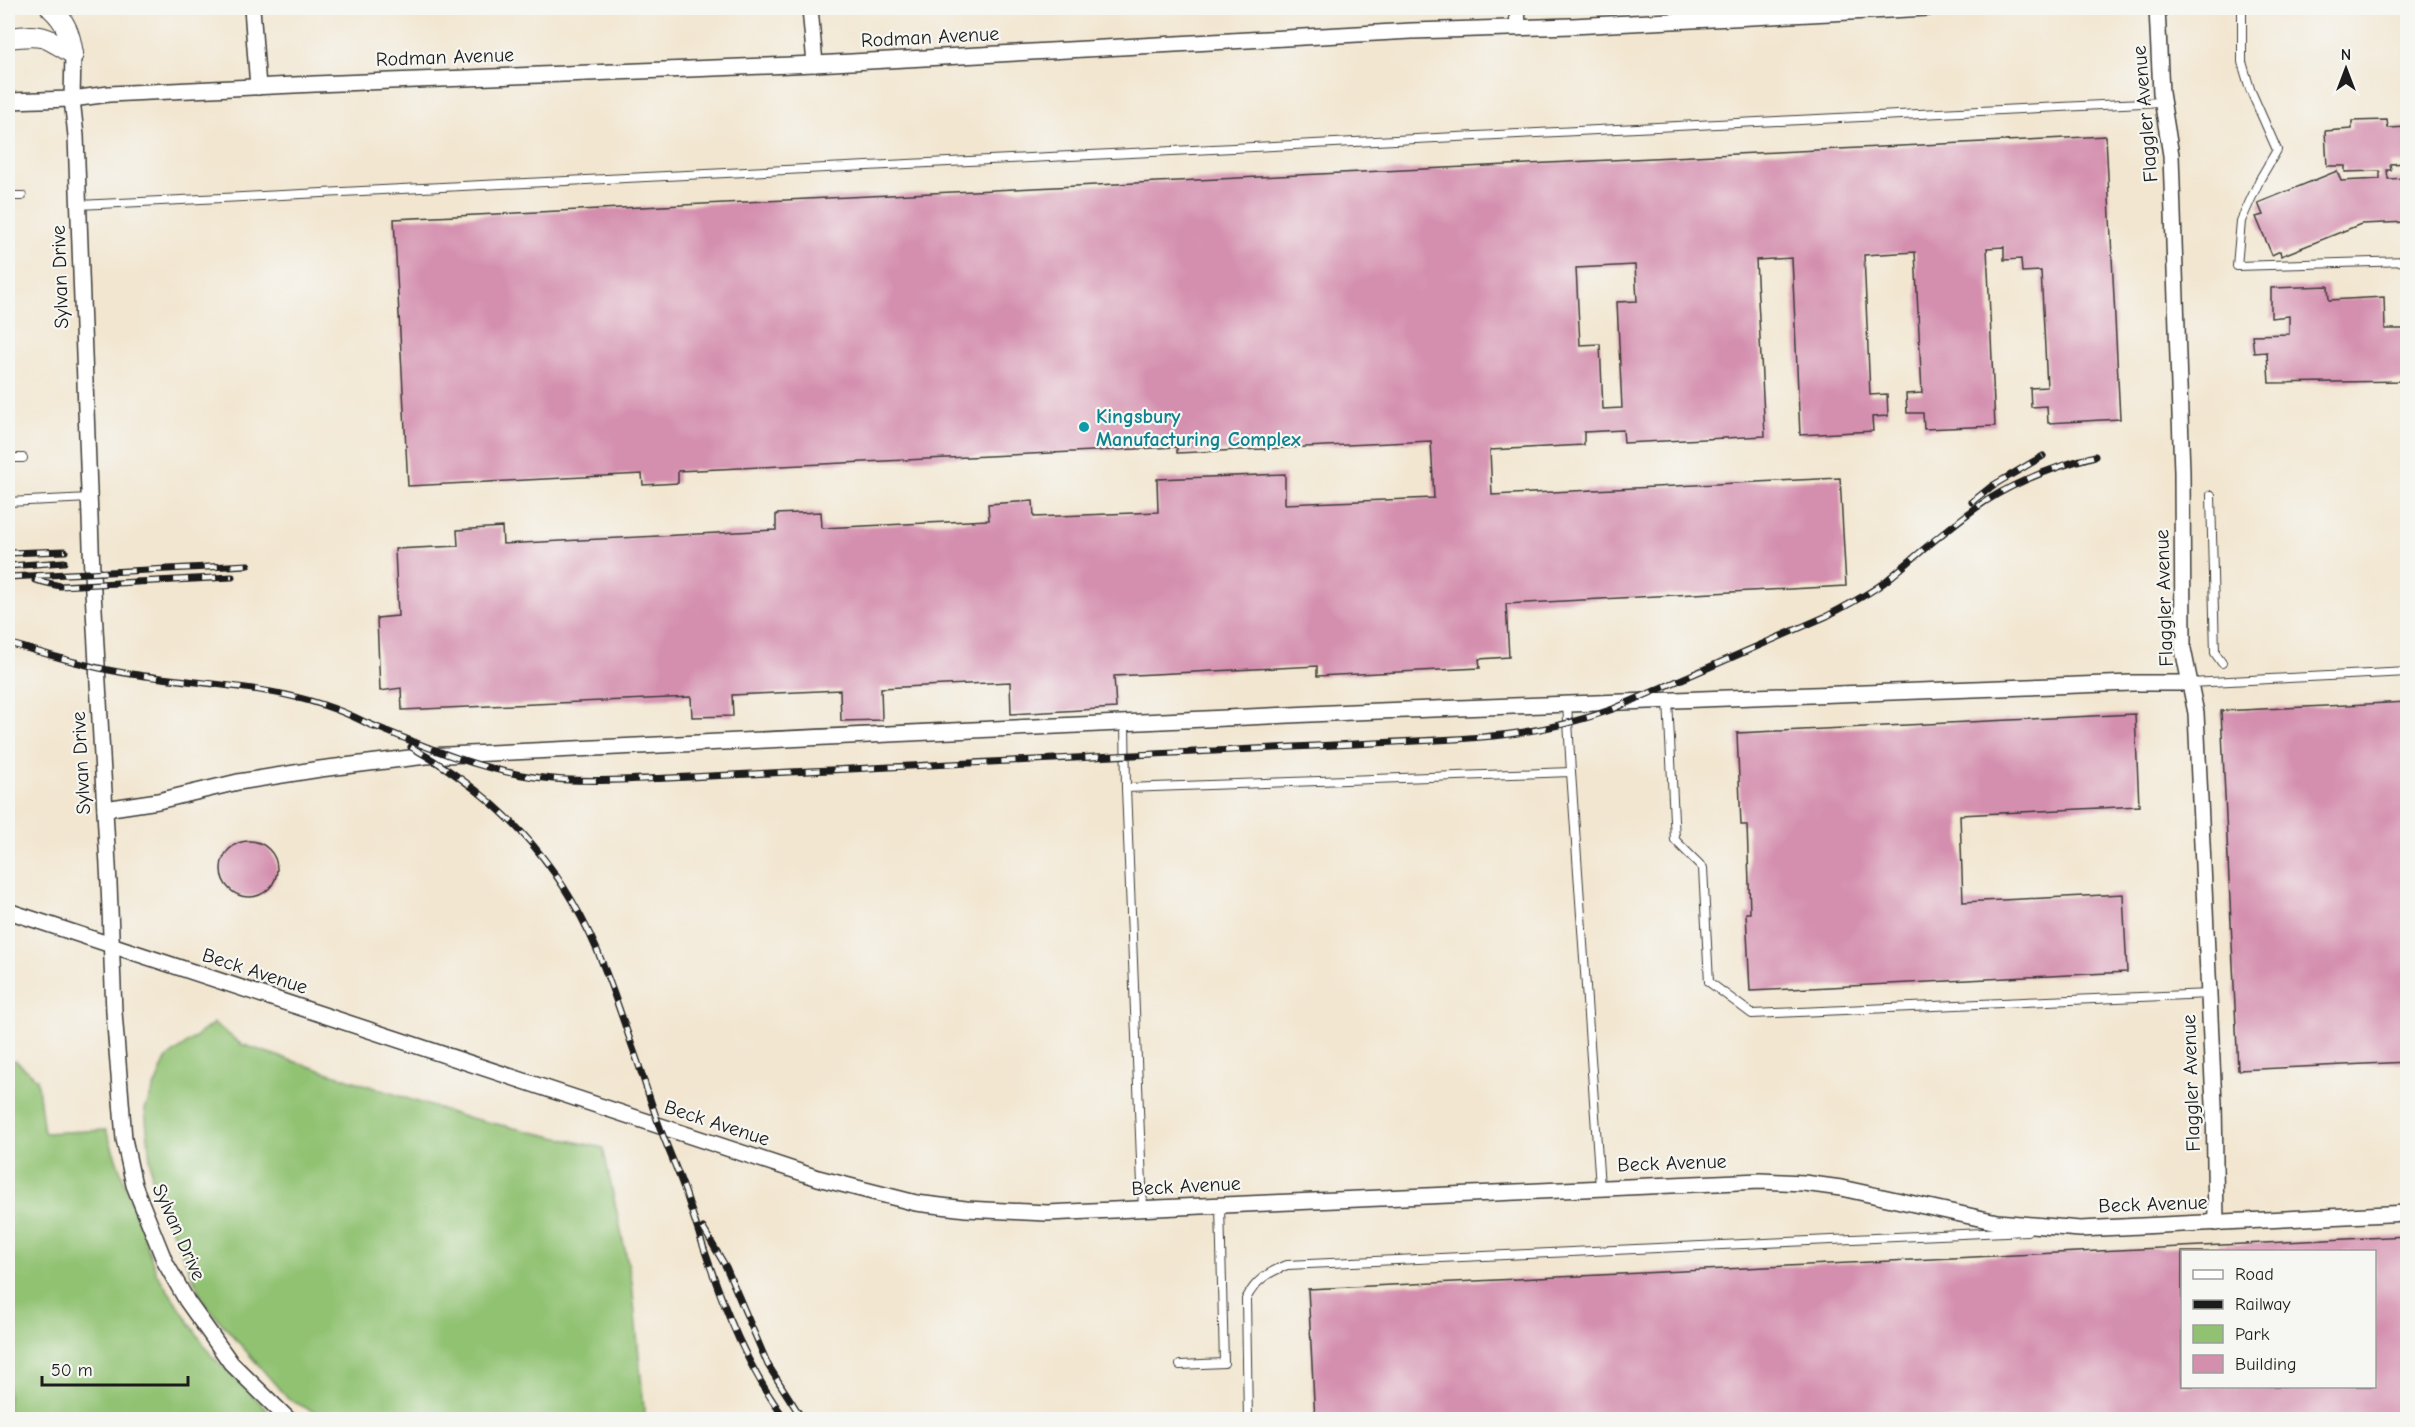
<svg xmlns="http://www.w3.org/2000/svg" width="2415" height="1427" font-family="'Comic Neue',sans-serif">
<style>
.green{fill:#91c272;stroke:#566f47;stroke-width:1.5}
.building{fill:#d48eae;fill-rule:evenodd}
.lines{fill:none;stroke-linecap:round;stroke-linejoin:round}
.service-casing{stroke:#3c3a37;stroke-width:10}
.minor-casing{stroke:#3c3a37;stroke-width:18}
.tertiary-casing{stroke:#3c3a37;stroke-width:22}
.service{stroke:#fff;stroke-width:8}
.minor{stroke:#fff;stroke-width:15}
.tertiary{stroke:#fff;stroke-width:20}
.rail-casing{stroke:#1c1c1c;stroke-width:7}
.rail{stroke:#f6f6f2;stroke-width:4.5;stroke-dasharray:14;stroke-linecap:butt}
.culture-dot{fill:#0f9aa8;stroke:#f6f6f2;stroke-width:2}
.labels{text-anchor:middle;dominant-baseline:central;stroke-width:4.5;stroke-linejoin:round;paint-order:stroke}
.street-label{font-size:20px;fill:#1c1c1c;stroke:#f6f6f2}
.culture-label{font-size:20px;font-weight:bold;fill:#0d838f;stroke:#f6f6f2;text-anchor:start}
</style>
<rect width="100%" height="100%" fill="#f6f6f2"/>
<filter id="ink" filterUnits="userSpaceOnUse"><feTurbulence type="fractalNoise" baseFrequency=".0167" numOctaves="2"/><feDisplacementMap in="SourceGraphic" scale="12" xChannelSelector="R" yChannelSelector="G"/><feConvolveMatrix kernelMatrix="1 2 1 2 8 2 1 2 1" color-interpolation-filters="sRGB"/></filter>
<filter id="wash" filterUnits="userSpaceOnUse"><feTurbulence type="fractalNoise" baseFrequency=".008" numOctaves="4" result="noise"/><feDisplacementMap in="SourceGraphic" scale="24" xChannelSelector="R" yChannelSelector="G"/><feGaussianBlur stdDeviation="1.35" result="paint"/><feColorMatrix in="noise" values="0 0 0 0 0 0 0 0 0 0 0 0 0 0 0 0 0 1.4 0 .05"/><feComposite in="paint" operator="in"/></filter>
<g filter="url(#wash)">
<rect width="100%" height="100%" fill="#f2e6d0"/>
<g class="green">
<path d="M214,1023L241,1044L461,1116L603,1148L632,1282L645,1419H328L288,1399L205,1304L153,1189L145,1109L166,1059Z"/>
<path d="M8,1060L16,1061L37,1079L44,1133L106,1130L157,1274L211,1355L277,1419H8Z"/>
</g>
<g id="blocks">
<g class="building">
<path d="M2387,120L2388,128L2408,127V163L2390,164L2391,170H2387L2388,179L2408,178V222L2361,224L2281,256L2280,251L2272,255L2256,217L2263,215L2258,203L2337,171L2341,181L2380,179V171L2345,172V166H2327L2325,131L2352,129V121Z"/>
<path d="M2106,136L2120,419L2048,423L2047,406L2031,407L2030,388L2047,387L2041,271L2022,272L2021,259L2004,260V247L1987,248L1995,426L1924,429L1923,413H1907L1906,394L1922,393L1915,252L1864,255L1870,395L1887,394L1888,416L1872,417L1873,431L1800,435L1792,258L1756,260L1765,436L1624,443L1623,430L1584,432V445L1490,450L1492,495L1840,478L1846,586L1506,604L1509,657L1479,659L1480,668L1317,676V666L1114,676L1116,708L1011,714L1010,682L881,688L882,720L841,721L840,690L732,695L733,716L692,717L691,697L402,710L401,688L380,691L377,618L398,616L395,549L458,546L457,530L502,527L503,544L776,530V514L821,512L822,528L989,520L988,504L1033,501L1034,517L1158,512L1157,479L1285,474V504L1434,498L1431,441L1177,453V447L678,471V483L643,485L642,474L408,486L394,219ZM1635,265L1637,301L1617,302L1622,408L1603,409L1600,344L1580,345L1576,268Z"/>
<path d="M2328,286L2329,300L2384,297L2385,329H2408V381L2269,383L2267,352L2254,353L2252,335L2289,334V316L2271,318V288Z"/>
<path d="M2408,702V1062L2238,1070L2221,711Z"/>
<path d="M2135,714L2139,806L1960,815L1963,902L2123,894L2127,972L1750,991L1746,913H1750L1747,825H1741L1737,733Z"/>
<circle cx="249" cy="869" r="28"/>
<path d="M2408,1236V1420H1315L1308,1289ZM2182,1252H2374V1386H2182Z"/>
</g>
</g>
</g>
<g filter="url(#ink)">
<use href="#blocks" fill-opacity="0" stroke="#3c3a37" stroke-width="1.5"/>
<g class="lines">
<g class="service-casing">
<g id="service">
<path d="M2242,8V62L2250,89L2277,150L2260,179L2241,221L2237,266L2408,261"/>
<path d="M8,196H22"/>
<path d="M79,205L2163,102"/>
<path d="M8,458H23"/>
<path d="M2211,495L2215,653L2222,663"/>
<path d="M8,502L90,498"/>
<path d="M2190,683L2408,672"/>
<path d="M1668,700L1675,840L1703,868L1709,982L1752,1014L2209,994"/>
<path d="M1567,704L1571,772"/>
<path d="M1125,722L1126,788"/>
<path d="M1143,1209L1126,788L1571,772L1600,1187"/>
<path d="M1180,1365L1224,1363L1220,1206"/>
<path d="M1248,1420L1246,1299C1256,1280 1267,1273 1287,1265L2027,1231"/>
</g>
</g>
<g class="minor-casing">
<g id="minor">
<path d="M252,8L258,87"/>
<path d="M810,8L815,64"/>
<path d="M1517,8L1518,26"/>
<path d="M2157,8L2161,93L2171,155L2182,472L2183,649L2196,713L2214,1104L2216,1223"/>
<path d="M73,54L72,99L76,136L92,573L109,884L114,1012L124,1139L134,1185L165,1262L187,1301L231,1363L289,1420"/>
<path d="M8,101L72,99L109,94L315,84L815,64L1412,31L1572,26L1928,8"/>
<path d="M105,809L158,801L238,782L320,769L426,756L1353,712L2132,683H2190"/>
<path d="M8,911L818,1178L916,1203L966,1209L1047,1213L1760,1181L1804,1183L1841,1188L1997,1222L2080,1229L2408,1213"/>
</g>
</g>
<g class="tertiary-casing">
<g id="tertiary">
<path d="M51,8C66,22 70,34 73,54"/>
<path d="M8,38C42,34 44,35 73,54"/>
</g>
</g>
<use href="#service" class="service"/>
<use href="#minor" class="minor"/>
<use href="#tertiary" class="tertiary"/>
<g class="rail-casing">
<g id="rail">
<path d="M1972,502L1992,486L2043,456"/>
<path d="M8,553L65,551"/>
<path d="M8,566L64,562"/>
<path d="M8,577L248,565"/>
<path d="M35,580L60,586L232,577"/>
<path d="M8,643C48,654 89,668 131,674C216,687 296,684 374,727"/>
<path d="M367,723C421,745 477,769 534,777C579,783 624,780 669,778L1416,741C1487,738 1545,734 1613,709L1827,616C1847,605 1868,595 1886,581C1919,554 1950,525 1986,501C2019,480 2057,466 2095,456"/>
<path d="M411,747C498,796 557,858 597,950C612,985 623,1021 636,1057C644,1080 651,1103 659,1125C668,1150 679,1173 687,1197C712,1274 737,1355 786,1420"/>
<path d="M703,1228L726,1267L768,1365L803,1420"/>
</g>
</g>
<use href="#rail" class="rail"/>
</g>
</g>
<circle class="culture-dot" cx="1084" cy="427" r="6"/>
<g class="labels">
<g class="street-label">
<text transform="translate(930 37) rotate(-3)">Rodman Avenue</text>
<text transform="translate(445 57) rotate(-2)">Rodman Avenue</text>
<text transform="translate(2145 114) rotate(-95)">Flaggler Avenue</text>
<text transform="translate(60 277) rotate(-92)">Sylvan Drive</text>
<text transform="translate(2164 598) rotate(-92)">Flaggler Avenue</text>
<text transform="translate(81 763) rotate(-93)">Sylvan Drive</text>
<text transform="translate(255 971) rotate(18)">Beck Avenue</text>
<text transform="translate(2191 1083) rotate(-92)">Flaggler Avenue</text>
<text transform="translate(717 1123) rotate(18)">Beck Avenue</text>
<text transform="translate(1672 1163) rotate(-2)">Beck Avenue</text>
<text transform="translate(1186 1186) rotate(-3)">Beck Avenue</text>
<text transform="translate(2153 1204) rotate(-2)">Beck Avenue</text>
<text transform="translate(179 1232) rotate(66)">Sylvan Drive</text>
</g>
<g class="culture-label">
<text x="1096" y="416">Kingsbury<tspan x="1096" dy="23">Manufacturing Complex</tspan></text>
</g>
</g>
<rect width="2415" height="1427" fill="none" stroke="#f6f6f2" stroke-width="30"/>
<rect x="2181" y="1250" width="195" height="138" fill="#f6f6f2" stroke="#9f9f9c" stroke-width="1.5"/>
<rect x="2193" y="1270" width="30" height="9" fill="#ffffff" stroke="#9f9f9c" stroke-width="1.5"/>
<text x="2235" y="1280" font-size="18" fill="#1c1c1c">Road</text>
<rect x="2193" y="1300" width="30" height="9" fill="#1c1c1c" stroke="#9f9f9c" stroke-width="1.5"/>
<text x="2235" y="1310" font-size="18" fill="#1c1c1c">Railway</text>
<rect x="2193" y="1325" width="30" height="18" fill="#91c272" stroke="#9f9f9c" stroke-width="1.5"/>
<text x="2235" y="1340" font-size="18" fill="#1c1c1c">Park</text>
<rect x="2193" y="1355" width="30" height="18" fill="#d48eae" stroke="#9f9f9c" stroke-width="1.5"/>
<text x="2235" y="1370" font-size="18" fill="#1c1c1c">Building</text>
<g transform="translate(2346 69)" stroke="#f6f6f2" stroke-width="4.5" paint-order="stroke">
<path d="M0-4.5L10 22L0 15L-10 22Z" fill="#1c1c1c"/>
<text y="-9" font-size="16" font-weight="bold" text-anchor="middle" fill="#1c1c1c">N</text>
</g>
<path d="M42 1376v9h146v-9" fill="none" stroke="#1c1c1c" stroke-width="3"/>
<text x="51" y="1376" font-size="18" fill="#1c1c1c" stroke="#f6f6f2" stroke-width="4.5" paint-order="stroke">50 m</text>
</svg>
